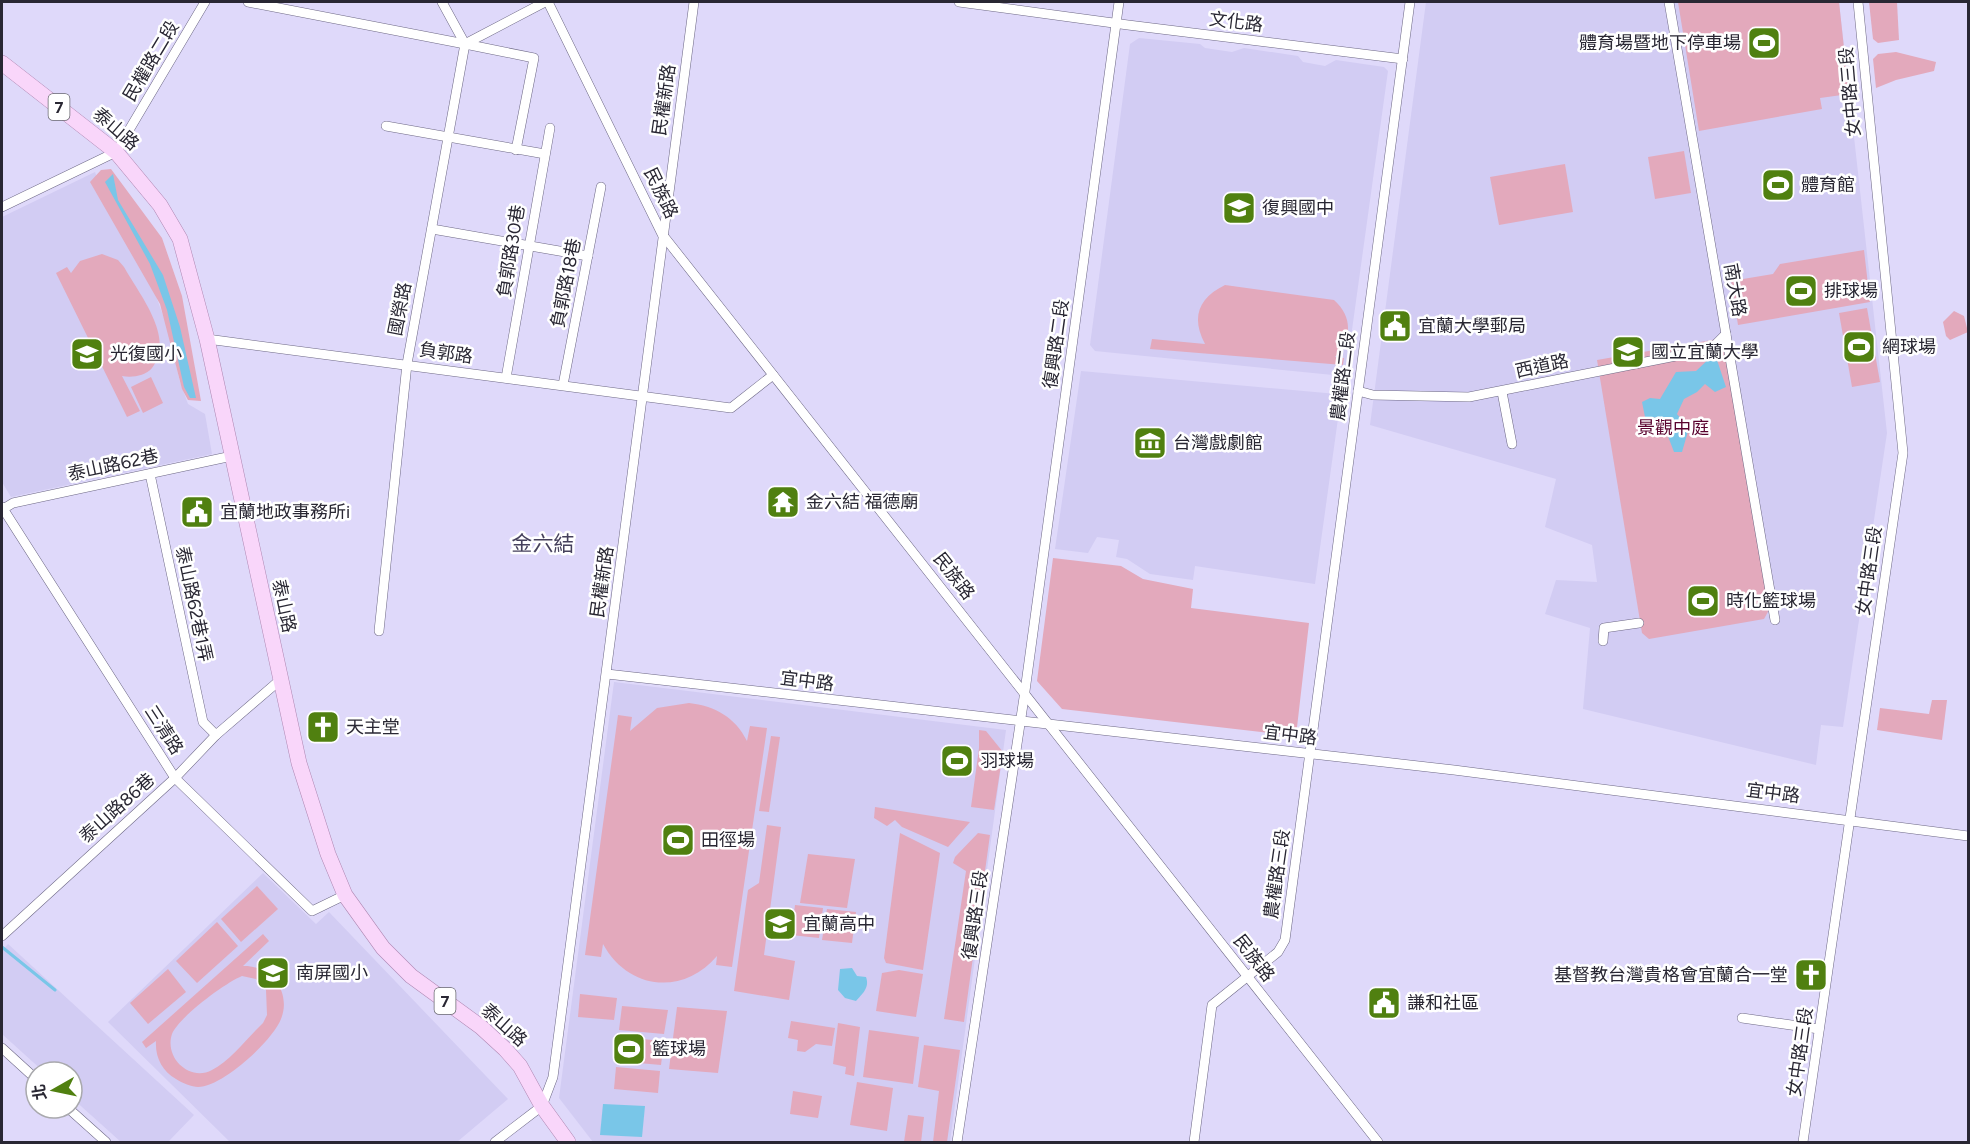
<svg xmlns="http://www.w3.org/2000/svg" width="1970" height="1144" font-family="Figtree,'Noto Sans TC',sans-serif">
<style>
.built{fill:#d2ccf3}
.green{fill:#e3a9bc;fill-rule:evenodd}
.water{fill:#79c6e8}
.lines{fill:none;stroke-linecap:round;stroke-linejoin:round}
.stream{stroke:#79c6e8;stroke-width:3}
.minor-casing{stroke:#6d6885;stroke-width:10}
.primary-casing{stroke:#ae87b2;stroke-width:16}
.minor{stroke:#fff;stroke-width:9}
.primary{stroke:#f9d6fa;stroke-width:15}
.labels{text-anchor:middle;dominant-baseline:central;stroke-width:5;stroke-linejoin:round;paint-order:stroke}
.shield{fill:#fff;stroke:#696870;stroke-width:1.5}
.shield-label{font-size:16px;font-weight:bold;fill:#292733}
.street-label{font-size:18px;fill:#292733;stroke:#fff}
.poi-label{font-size:18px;fill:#292733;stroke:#fff;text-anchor:start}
.park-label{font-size:18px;fill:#59032f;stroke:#fff}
.quarter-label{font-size:21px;fill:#46415c;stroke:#fff}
</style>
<rect width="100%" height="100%" fill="#dfd9fa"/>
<g class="built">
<path d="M1426,2H1839L1887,433L1843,727L1821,725L1816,765L1583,709L1590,628L1545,614L1556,580L1597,582L1592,545L1545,527L1556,479L1370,425Z"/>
<path d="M1139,38L1200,44L1205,48L1232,52L1244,48L1298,56L1303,62L1325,66L1336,60L1384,67L1388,71L1346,373L1343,376L1095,351L1090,345L1130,44Z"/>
<path d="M95,172L108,209L143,261L167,326L180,382L188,404L205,414L212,454L11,497L2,482V217Z"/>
<path d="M1081,371L1337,394L1341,397L1315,584L1195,566L1193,580L1150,574L1127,559L1116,557L1119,540L1097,537L1088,553L1055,549Z"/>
<path d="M614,682L1006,730L950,1142H593L559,1098Z"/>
<path d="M263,873L316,924L329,912L508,1099L457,1142H230L108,1022Z"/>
<path d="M8,944L194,1115L168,1142H121L72,1098V1072H44L2,1034V951Z"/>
</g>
<g class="green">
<path d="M1678,2H1839L1849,94L1820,98L1822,109L1699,131Z"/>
<path d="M1869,2H1897L1899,40L1878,43L1873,39Z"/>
<path d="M1896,52L1936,62L1934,71L1896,80L1876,88L1873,59L1878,54Z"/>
<path d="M1684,151L1691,193L1655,199L1648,157Z"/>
<path d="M1565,164L1573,212L1499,225L1490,177Z"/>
<path d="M111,169L162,238L182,296L201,401L188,400L182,389L160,304L90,182L101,170Z"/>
<path d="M1864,250L1870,302L1738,325L1731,281L1773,274L1780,264Z"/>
<path d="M102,254L118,260L124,267C139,294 176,338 152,368C145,376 132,378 122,376L140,411L127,417L56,273L67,267L71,273L80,261Z"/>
<path d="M1225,285L1334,300C1353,317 1352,338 1335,357L1344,358L1343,365L1150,349L1152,339L1205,344C1191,318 1198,298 1225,285Z"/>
<path d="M1867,308L1880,382L1852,387L1839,313Z"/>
<path d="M1954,311L1964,316L1968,332L1950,340L1946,336L1943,322Z"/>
<path d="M1723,338L1769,610L1764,619L1649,639L1642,633L1597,360Z"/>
<path d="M151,377L163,403L143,413L131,387Z"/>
<path d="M1053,558L1121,566L1143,579L1193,589L1191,608L1309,623L1296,736L1062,709L1037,681Z"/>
<path d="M1932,700H1947L1942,740L1877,730L1880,708L1929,714Z"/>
<path d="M689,703C715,706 735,717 747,741L750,726L767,728L732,967L716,965L717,956C683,996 628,990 603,944L601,957L585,955L618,715L632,717L630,731L657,708Z"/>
<path d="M979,730L986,731L1003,752L994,810L971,807L979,748Z"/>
<path d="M771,736L780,737L769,812L759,811Z"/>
<path d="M875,807L970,822L948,847L902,827L895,820L887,826L874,818Z"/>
<path d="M767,825L781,827L764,955L795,961L789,1000L734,991L748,890L759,883Z"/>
<path d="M900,833L940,853L923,970L886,963L884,958Z"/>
<path d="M978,833L990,835L964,1022L944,1019L966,871L953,863L955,857Z"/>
<path d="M808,854L855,859L847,908L800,903Z"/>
<path d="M257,886L278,909L241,942L221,919Z"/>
<path d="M795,905L823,908L819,938L791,935Z"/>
<path d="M827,909L856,912L852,943L822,940Z"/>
<path d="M217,922L238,946L197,983L176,961Z"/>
<path d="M263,934L269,941L243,966C270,965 292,991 281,1019C273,1040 223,1087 198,1087C192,1087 182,1083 176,1079C162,1071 155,1057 156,1041L146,1048L142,1042ZM242,976L256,979L266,990L267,1015L263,1023C247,1038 231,1060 212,1070C190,1082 164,1058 172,1034C179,1017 225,983 242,976Z"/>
<path d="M168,969L186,992L148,1024L130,1003Z"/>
<path d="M899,970L923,974L916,1017L876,1011L882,973Z"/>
<path d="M580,994L617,998L614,1020L578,1017Z"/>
<path d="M622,1006L668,1010L664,1034L619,1030Z"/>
<path d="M677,1007L727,1011L718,1073L669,1069Z"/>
<path d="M791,1021L835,1028L832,1046L816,1044L805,1052L797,1051L798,1040L788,1038Z"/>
<path d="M838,1023L860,1027L854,1076L845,1074L846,1067L833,1064Z"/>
<path d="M869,1030L919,1037L913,1084L863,1077Z"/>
<path d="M619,1037L664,1041L661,1065L616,1061Z"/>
<path d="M924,1045L960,1050L947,1142H933L939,1091L918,1087Z"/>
<path d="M616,1067L660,1071L658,1093L614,1089Z"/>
<path d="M857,1082L893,1088L887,1131L850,1125Z"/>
<path d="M793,1091L822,1096L818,1118L790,1114Z"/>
<path d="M908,1115L924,1117L921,1142H904Z"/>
</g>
<g class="water">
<path d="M113,174L118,200L163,275L180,327L196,398H190L184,387L167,310L150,264L105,182Z"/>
<path d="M1712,356L1717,360L1726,387L1715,392L1705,384L1697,392L1684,399L1677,414L1689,428L1682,452H1674L1661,418L1645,417L1642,402L1650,398L1660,399L1676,372L1696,371Z"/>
<path d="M852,968L857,976L866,977C870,988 862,994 856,1001L845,998L838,990L840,969Z"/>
<path d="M603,1104L645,1106L642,1137L600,1135Z"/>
</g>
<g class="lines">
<path class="stream" d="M2,947L55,990"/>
<g class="minor-casing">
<g id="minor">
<path d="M248,2L465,44L545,2"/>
<path d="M548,2L662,234L1378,1142"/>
<path d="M959,2L1128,25L1403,59"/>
<path d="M1669,2L1775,620"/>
<path d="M465,44L534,58L516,150"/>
<path d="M386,126L545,154"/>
<path d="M2,207L116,152L205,2"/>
<path d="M432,229L588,256"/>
<path d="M207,339L731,408L773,375"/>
<path d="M506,378L550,128"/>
<path d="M563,385L601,187"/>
<path d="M1358,391L1373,395L1469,397L1711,349L1726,334"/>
<path d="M1502,392L1512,444"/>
<path d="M150,474L203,722L216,735"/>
<path d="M2,507L175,778L312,911L345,895"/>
<path d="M3,509L13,503L232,456"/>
<path d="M379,631L407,364L465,44L442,2"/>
<path d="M1603,641L1604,628L1639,623"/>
<path d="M607,674L1454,770L1968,836"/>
<path d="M2,936L175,778L216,735L280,680"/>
<path d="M1742,1018L1819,1029"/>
<path d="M2,1048L36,1079"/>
<path d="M68,1108L106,1142"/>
<path d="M495,1142L542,1106L553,1077L694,2"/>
<path d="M957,1142L1025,691L1119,2"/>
<path d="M1194,1142L1212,1005L1278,952L1285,940L1410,2"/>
<path d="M1803,1142L1903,453L1858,2"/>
</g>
</g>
<g class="primary-casing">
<path id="primary" d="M2,63L116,152L160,205L180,239L207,339L299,763L328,854L345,895L383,948L411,976L481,1027L505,1049L520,1066L542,1106L568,1142"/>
</g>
<use href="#minor" class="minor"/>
<use href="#primary" class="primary"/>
</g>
<defs>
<g id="stadium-square" transform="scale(1.725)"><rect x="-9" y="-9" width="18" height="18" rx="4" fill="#508010" stroke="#fff"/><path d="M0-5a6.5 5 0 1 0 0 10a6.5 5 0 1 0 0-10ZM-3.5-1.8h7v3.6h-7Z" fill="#fff"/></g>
<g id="school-square" transform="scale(1.725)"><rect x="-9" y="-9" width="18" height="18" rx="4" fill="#508010" stroke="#fff"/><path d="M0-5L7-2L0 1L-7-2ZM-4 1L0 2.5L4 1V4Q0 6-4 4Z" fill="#fff"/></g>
<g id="civic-square" transform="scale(1.725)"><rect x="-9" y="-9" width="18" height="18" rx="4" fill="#508010" stroke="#fff"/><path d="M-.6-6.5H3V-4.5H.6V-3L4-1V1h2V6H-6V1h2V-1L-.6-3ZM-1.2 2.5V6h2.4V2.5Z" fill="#fff"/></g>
<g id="university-square" transform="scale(1.725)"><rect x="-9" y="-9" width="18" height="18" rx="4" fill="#508010" stroke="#fff"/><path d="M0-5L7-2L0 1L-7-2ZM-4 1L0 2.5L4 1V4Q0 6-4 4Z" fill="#fff"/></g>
<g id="museum-square" transform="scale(1.725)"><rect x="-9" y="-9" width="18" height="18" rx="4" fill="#508010" stroke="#fff"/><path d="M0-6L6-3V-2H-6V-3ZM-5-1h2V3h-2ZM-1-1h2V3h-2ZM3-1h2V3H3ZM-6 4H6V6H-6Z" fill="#fff"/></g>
<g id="temple-square" transform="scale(1.725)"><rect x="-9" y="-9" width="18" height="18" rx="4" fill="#508010" stroke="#fff"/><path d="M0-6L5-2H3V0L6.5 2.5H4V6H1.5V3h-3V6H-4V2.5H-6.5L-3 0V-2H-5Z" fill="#fff"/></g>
<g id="church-square" transform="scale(1.725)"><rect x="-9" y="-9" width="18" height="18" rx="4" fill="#508010" stroke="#fff"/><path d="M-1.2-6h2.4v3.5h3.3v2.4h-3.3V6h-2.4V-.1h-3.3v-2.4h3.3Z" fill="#fff"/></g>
</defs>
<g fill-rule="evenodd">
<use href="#stadium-square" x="1764" y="43"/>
<use href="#stadium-square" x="1778" y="185"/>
<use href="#school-square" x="1239" y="208"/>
<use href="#stadium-square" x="1801" y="291"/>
<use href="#civic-square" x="1395" y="326"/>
<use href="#stadium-square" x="1859" y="347"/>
<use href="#university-square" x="1628" y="352"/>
<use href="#school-square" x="87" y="354"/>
<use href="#museum-square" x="1150" y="443"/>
<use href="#temple-square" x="783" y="502"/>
<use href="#civic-square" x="197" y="512"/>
<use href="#stadium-square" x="1703" y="601"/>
<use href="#church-square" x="323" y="727"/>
<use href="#stadium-square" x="957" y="761"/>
<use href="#stadium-square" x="678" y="840"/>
<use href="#school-square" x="780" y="924"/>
<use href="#school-square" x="273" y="973"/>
<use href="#church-square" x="1811" y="975"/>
<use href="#civic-square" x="1384" y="1003"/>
<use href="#stadium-square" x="629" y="1049"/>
</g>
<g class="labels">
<g class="shield">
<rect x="48.5" y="94" width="21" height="26" rx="4.5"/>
<rect x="434.5" y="988" width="21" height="26" rx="4.5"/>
</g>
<g class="shield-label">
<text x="59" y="107">7</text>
<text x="445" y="1001">7</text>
</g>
<g class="street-label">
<text transform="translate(1236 22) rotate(7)">文化路</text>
<text transform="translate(151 61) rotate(-59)">民權路二段</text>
<text transform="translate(1850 92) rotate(-95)">女中路三段</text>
<text transform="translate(664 100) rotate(-82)">民權新路</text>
<text transform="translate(116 129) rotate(41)">泰山路</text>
<text transform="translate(661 193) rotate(64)">民族路</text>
<text transform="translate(511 251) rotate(-81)">負郭路30巷</text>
<text transform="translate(566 283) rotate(-79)">負郭路18巷</text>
<text transform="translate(1735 290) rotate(80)">南大路</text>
<text transform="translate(400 309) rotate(-79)">國榮路</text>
<text transform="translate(1056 344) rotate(-82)">復興路二段</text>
<text transform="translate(446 353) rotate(8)">負郭路</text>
<text transform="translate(1542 366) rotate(-12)">西道路</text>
<text transform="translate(1343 376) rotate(-83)">農權路二段</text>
<text transform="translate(113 465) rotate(-12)">泰山路62巷</text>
<text transform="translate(1869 571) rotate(-82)">女中路三段</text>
<text transform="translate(954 576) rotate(52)">民族路</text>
<text transform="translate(602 582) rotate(-82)">民權新路</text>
<text transform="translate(194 604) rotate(78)">泰山路62巷1弄</text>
<text transform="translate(284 606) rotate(78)">泰山路</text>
<text transform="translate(807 681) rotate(7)">宜中路</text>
<text transform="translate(164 730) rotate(57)">三清路</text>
<text transform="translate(1290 735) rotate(7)">宜中路</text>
<text transform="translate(1773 793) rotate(7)">宜中路</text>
<text transform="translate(117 808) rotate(-42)">泰山路86巷</text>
<text transform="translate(1277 874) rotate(-82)">農權路三段</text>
<text transform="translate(975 915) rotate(-82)">復興路三段</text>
<text transform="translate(1254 958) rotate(52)">民族路</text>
<text transform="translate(504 1025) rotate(42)">泰山路</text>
<text transform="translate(1800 1052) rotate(-82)">女中路三段</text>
</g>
<g class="poi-label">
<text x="1741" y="43" text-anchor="end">體育場暨地下停車場</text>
<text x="1801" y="185">體育館</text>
<text x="1262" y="208">復興國中</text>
<text x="1824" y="291">排球場</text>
<text x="1418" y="326">宜蘭大學郵局</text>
<text x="1882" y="347">網球場</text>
<text x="1651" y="352">國立宜蘭大學</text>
<text x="110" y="354">光復國小</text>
<text x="1173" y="443">台灣戲劇館</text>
<text x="806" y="502">金六結 福德廟</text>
<text x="220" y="512">宜蘭地政事務所i</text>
<text x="1726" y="601">時化籃球場</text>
<text x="346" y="727">天主堂</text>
<text x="980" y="761">羽球場</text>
<text x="701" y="840">田徑場</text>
<text x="803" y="924">宜蘭高中</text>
<text x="296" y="973">南屏國小</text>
<text x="1788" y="975" text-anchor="end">基督教台灣貴格會宜蘭合一堂</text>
<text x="1407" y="1003">謙和社區</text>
<text x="652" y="1049">籃球場</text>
</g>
<g class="park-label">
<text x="1673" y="428">景觀中庭</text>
</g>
<g class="quarter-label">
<text x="543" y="543">金六結</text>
</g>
</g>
<rect width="1970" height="1144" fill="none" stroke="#292733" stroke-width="6"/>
<g transform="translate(54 1090) rotate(261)"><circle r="28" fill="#ffffff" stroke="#a9a9ad" stroke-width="1.5"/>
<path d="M0-4.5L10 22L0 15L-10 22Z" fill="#508010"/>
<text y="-9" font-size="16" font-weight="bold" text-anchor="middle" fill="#292733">北</text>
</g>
</svg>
